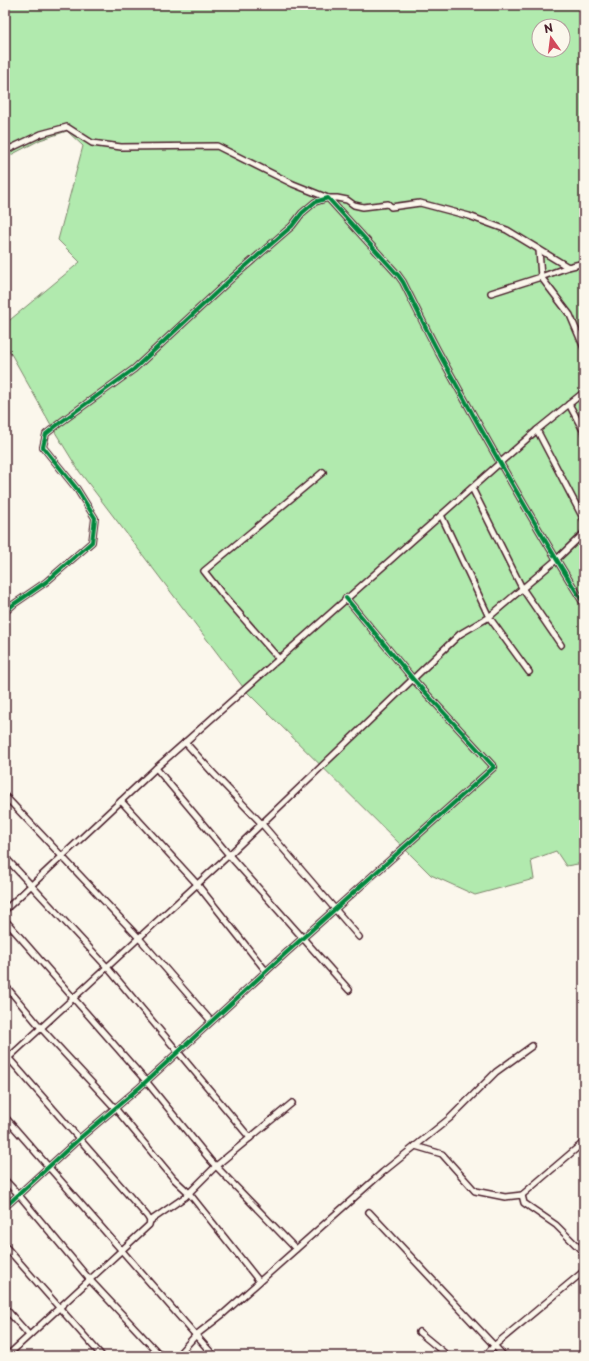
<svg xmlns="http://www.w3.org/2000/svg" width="589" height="1361" font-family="'Playpen Sans',sans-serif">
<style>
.green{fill:#b1eaae;stroke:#7e846c;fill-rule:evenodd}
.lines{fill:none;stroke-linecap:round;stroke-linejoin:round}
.minor-casing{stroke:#4a1f2b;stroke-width:8}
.minor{stroke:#fbf7ec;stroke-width:5}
.cycleway-casing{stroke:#fbf7ec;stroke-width:6}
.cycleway{stroke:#00873e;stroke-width:4}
</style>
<rect width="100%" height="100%" fill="#fbf7ec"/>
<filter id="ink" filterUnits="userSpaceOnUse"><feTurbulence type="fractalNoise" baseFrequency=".025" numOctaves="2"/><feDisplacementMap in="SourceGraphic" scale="8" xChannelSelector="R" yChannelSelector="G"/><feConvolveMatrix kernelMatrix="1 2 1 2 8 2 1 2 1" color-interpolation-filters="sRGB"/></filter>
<g filter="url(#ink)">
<path class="green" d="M5,5H584V863L566,866L556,851L531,860L534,879L475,895L431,875L246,691L79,471L55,432L5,343V324L80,262L58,240L83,146L67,131L40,140L5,158ZM539,26H563V50H539Z"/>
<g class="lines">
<g class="minor-casing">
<g id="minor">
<path d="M5,151L41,134L67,127L92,143L121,147L217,146L293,184L328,198H337L347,200L354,205L363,207L388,204L391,207L420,203L469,216L507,230L568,267L584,263"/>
<path d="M539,250L541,277L570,315L584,348"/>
<path d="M491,293L541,277L568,267"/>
<path d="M569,404L584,432"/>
<path d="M537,430L584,520"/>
<path d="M472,488L522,588L561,645"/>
<path d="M441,515L489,617L529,672"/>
<path d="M5,612L14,604L46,582L92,542L95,518L77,489L43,447L46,434L61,422L134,369L232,278L292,226L302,213L315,202L328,198L398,275L403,282C415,306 427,331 440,355C486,439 533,523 584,604"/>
<path d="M279,659L223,595L204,571L323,472"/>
<path d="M185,742L213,773L262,824L359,937"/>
<path d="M156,768L229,855L349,990"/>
<path d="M5,796L139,938L211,1021"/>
<path d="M121,801L197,884L266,971"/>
<path d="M5,857L107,967L250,1138"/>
<path d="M5,910L156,768L537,430L584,392"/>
<path d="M5,920L146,1081L211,1161L296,1249"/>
<path d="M5,985L41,1028L115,1108L174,1179L189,1193L259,1281"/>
<path d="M5,1054L147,1216L150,1221L149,1225L7,1356"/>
<path d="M5,1061L229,855L460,634L489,617L556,560L584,533"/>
<path d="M5,1117L214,1356"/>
<path d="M415,1146L442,1154L475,1191L505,1197L522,1195L524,1203L556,1225L584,1253"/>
<path d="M5,1180L19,1195L90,1280L161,1356"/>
<path d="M522,1195L584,1142"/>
<path d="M5,1207L80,1138L140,1087L286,953L494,767L413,679L346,598"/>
<path d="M369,1212L504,1356"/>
<path d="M150,1221L185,1197L216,1166L292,1103"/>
<path d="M5,1246L102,1356"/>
<path d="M5,1308L29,1335"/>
<path d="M419,1332L448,1356"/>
<path d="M177,1356L196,1335L223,1314L383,1172L450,1118L496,1072L532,1046"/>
<path d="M485,1356L495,1345L584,1271"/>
</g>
</g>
<use href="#minor" class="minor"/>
<g class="cycleway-casing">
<g id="cycleway">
<path d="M5,612L14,604L46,582L92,542L95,518L77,489L43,447L46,434L61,422L134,369L232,278L292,226L302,213L315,202L328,198L398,275L403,282C415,306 427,331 440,355C486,439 533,523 584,604"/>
<path d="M5,1207L80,1138L140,1087L286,953L494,767L413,679L346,598"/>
</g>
</g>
<use href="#cycleway" class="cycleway"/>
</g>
</g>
<rect width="589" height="1361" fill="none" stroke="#fbf7ec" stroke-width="20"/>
<rect x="10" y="10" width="569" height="1341" fill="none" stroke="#4a1f2b" stroke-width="1.5" filter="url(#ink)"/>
<g transform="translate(551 38) rotate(346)"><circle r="19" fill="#fbf7ec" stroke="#b4a19f"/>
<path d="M0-3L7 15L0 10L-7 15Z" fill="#d1495b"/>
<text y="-6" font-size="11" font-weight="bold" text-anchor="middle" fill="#4a1f2b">N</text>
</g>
</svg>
